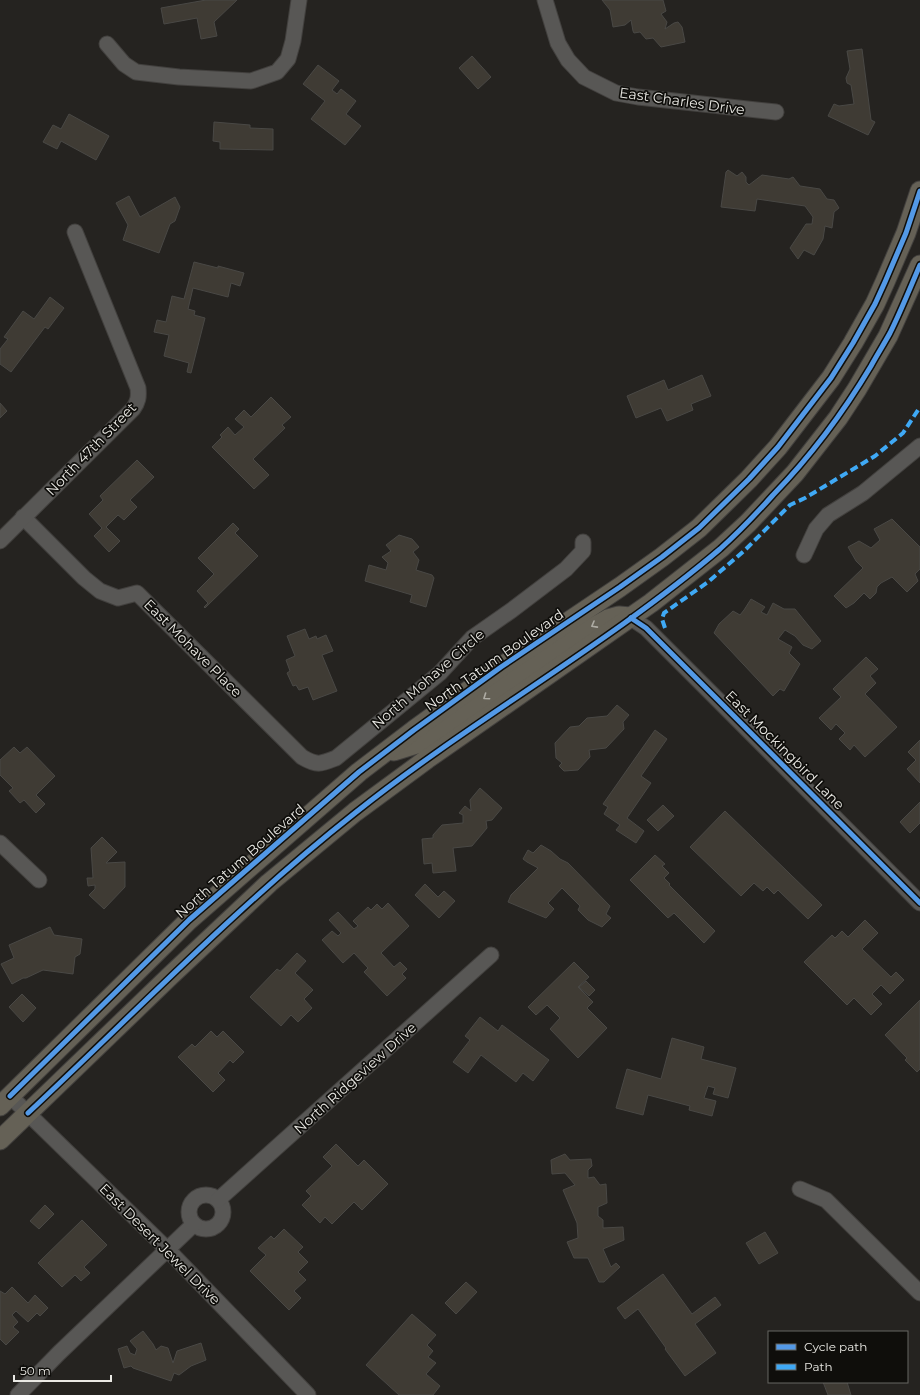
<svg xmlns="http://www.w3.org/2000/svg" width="920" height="1395" font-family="Montserrat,sans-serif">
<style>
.building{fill:#3f3b34;stroke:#494845}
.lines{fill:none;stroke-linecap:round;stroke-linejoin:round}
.minor-casing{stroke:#42403e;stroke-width:17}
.major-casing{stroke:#42403e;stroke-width:21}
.minor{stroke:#585755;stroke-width:15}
.major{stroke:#656156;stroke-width:19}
.quiet{stroke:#3fa9f5;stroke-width:4;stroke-dasharray:8 4;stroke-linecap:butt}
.cycleway-casing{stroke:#0f0e0b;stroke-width:8}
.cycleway{stroke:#5399e6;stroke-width:5}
.oneway{stroke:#aeaca4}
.labels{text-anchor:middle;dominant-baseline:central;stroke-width:3.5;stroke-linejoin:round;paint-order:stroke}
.street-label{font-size:14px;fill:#eae9e4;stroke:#0f0e0b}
</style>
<rect width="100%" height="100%" fill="#252320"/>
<g class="building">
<path d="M206,0H237L214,22L217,36L201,39L197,18L164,24L161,8Z"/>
<path d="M602,0H663L666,11L661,14L667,22L665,29L674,23L678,22L682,27L685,42L661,47L653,38L646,39L640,32L634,33L633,31L631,20L625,25L613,27L610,10Z"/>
<path d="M862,49L871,120L875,122L868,135L828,116L834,104L839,106L854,104L851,85L847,83L846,78L850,69L847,51Z"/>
<path d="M472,56L491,77L478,89L459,68Z"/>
<path d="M318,65L339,81L332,90L337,94L341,89L356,101L346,114L361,126L345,145L311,119L325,101L303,84Z"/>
<path d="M69,114L109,136L96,160L61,141L57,149L43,142L53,125L61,129Z"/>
<path d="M214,122L250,125V128L273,129V150L220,149V142L213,141Z"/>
<path d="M728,170L737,176L742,172L746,177V182L749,185L762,175L789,179L793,177L800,186L820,189L827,199L834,200L839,208L834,212L832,228L825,226L823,239L814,255L804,250L798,259L790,248L806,224H812L813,217L805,206L757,199L755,211L721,207L726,172Z"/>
<path d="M129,196L140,217L175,197L180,207L175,221L170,224L159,253L123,240L128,225L116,203Z"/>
<path d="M194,262L218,268V266L244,273L240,286L231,283L228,297L193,288L188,309L195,311L194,315L205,318L191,373L187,372L189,363L164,356L169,335L154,332L157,320L166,322L172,296L184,299Z"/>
<path d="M50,297L64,308L48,329L45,327L11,372L0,364V349L8,339L4,337L23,311L34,319Z"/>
<path d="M702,375L711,396L691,404L693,410L667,421L661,408L636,418L627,396L664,380L668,390Z"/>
<path d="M271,397L291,417L282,425L285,428L253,459L269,475L254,489L212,447L222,437L220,435L228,427L235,435L244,427L235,419L244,410L251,417Z"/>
<path d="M0,403L7,411L0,418Z"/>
<path d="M137,460L154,477L130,500L137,507L124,520L118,515L106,527L120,541L109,552L94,536L102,528L89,514L103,500L100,496Z"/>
<path d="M892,519L920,547V569L915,574L918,581L907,592L892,577L881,583L877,587L876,593L870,599L864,593L854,603L846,608L834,596L863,568L856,561L848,547L859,541L871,548L880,540L874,529Z"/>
<path d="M233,523L239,529L235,533L258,556L205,608L204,607L208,603L197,591L214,574L198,558Z"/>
<path d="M399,535L412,539L419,547L413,552L419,560L416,570L432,575L434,578L426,607L410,602L412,595L365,581L369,565L386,570L388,563L382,557L391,551L386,545Z"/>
<path d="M751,599L765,607L761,612L767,615L773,603L784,609H795L821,641L812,649L803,645L795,636L785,630L778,639L792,647L789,653L800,664L784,691L780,689L773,696L714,633L719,624L733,611L740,615L744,610Z"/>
<path d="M305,629L309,639L316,636L317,639L326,635L333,651L322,655L337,691L313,700L308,687L299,690L296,685L293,686L287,673L290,671L286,660L295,656L287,636Z"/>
<path d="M866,657L878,669L870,676L876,683L865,694L897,727L865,757L854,745L850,750L839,739L845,733L836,724L831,730L819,718L841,697L833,689Z"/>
<path d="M617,705L629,715L623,722L624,729L606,748L589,750L590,757L578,770L564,771L559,766L562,763L556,758L555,743L570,727L579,726L587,718L607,716Z"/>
<path d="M655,730L667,739L641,776L651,783L627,818L644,831L636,843L616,830L620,825L604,814L608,807L603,804Z"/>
<path d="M920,740V783L907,769L916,760L908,752Z"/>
<path d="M14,747L20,753L27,747L55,776L36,795L45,804L36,813L24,800L20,803L9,791L13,788L0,775V760Z"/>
<path d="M480,788L502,808L492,820L486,821L487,828L472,846L453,848L456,871L433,873L432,863L424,864L422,839L433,838V835L442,825L463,823V815L459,813L465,806L471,811L470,800Z"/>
<path d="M920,802V823L910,833L900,822Z"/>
<path d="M663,805L674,816L658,831L647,820Z"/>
<path d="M725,811L822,905L808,919L778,890L774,894L767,887L763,891L754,883L741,896L690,847Z"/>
<path d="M102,837L117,852L106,863L125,862V887L104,909L89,895L95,889V885L88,886L87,878H93L91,848Z"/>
<path d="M541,845L551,851L560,859L568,863L610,906L606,914L611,918L602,927L588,920L578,910L580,906L562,888L548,903L554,909L546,918L508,902L511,895L538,868L527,862L523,859L528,850L533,853Z"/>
<path d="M655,855L665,864L662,866L669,873L664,878L670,884L669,885L715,931L704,943L674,913L668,918L630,880Z"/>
<path d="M425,884L438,897L444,891L455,901L439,918L415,895Z"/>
<path d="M388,903L409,926L381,953L394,967L400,962L407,969L402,974L406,978L387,996L364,972L368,968L354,953L343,963L322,940L332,931L338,936L341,933L329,920L338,912L354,929L358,926L353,921L368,907L371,910L377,904L382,909Z"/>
<path d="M865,920L878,933L862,949L891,977L896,972L904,980L890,994L881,985L872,994L882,1004L871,1015L854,998L847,1005L804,962L832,935L835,938L842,931L848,937Z"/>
<path d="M50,927L54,935L82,939L80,954L75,957L73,974L43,970L26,978H23L12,984L1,964L14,958L9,945Z"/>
<path d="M297,953L306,961L295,973L313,990L304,999L312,1008L298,1022L291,1015L281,1026L250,997L277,969L280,971Z"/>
<path d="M574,962L589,977L578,987L593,1002L587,1008L607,1028L578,1058L550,1029L560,1018L547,1005L536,1015L528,1007Z"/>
<path d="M586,981L595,990L589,996L579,987Z"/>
<path d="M22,994L36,1008L23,1022L9,1007Z"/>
<path d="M920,1000V1069L917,1072L905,1060L907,1058L885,1035Z"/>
<path d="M480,1017L498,1031L502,1025L549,1060L533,1081L523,1073L516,1082L481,1055L468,1073L453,1062L470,1040L465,1036Z"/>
<path d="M211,1031L217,1037L223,1031L244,1052L233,1063L230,1060L218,1073L225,1080L213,1092L178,1057L192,1044L195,1047Z"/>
<path d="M672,1038L704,1047L701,1059L736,1068L728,1098L713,1094L715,1088L708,1086L704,1098L716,1101L712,1116L689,1110L690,1106L648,1095L643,1115L616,1108L627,1069L661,1079Z"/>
<path d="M336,1144L358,1166L364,1160L388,1184L362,1210L354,1202L332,1224L325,1217L320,1223L302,1205L311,1196L306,1191L332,1166L323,1157Z"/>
<path d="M565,1154L570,1160L591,1159L592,1166L588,1170V1178L594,1177L600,1185L606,1184L607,1203L598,1207V1216L603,1220V1228L623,1227L624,1240L603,1249L611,1267L616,1263L620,1267L604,1282H599L588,1258H574L567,1242L578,1238L577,1223L563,1190L575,1185L565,1173L552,1174L551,1160Z"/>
<path d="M45,1205L54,1214L39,1229L30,1221Z"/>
<path d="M82,1220L107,1245L84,1267L90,1273L81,1281L75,1275L62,1287L38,1263Z"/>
<path d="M284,1229L303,1247L298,1252L308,1262L298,1272L306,1280L294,1291L301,1298L289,1310L250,1271L266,1255L258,1248L271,1236L274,1239Z"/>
<path d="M765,1232L778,1253L759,1264L746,1243Z"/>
<path d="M663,1274L692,1314L715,1297L721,1305L695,1324L716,1353L685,1376L665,1349L666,1348L638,1309L625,1319L617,1308Z"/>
<path d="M466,1282L477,1292L456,1314L445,1303Z"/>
<path d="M12,1287L28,1303L35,1295L48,1308L40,1316L37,1313L28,1322L16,1311L12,1315L18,1322L13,1327L19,1332L6,1345L0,1339V1291L5,1294Z"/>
<path d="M412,1314L436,1335L427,1345L433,1351L428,1357L436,1363L426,1374L440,1386L433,1395H399L366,1365Z"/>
<path d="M143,1331L153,1344L156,1350L161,1346L168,1348L173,1363L177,1351L201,1343L206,1360L191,1366L179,1375L174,1373L171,1381L133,1368L131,1366L124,1368L118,1349L127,1346L130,1353L135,1355L137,1349L130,1341Z"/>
<path d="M823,1382H847L851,1395H828Z"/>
</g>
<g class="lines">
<g class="minor-casing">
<g id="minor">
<path d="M545,0L558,43L568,60L584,77L616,93L638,97L776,112"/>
<path d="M107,44L124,64L136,72L179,77L251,81L277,72L288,59L293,41L299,0"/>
<path d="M23,517L84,578L100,591L118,598L137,593L302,757C317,766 321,764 336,758L440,673L472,638L512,610L566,569L583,551V542"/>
<path d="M0,541L133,409C138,402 139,397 138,388L75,232"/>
<path d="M804,555L816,529L828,515L863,493L920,446"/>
<path d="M631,618L646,628L717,699L920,903"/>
<path d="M0,843L39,880"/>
<path d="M10,1096L167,1249L308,1395"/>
<path d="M800,1189L826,1200L920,1293"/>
<circle cx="206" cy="1212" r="17"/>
<path d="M218,1200L491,955"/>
<path d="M18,1395L59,1353L194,1224"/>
</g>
</g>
<g class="major-casing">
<g id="major">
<path d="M394,751L420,743L564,643L608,619L619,616L630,617"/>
<path d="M0,1106L189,920L359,772L414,730L501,667L620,587L662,557L699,528L749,479L778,447L831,378L853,343L875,304L885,282L906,233L920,191"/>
<path d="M0,1140L169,977L269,883L355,812L427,759L651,603L721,548L748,523L795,473L838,418L857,389L888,336L920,265"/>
</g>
</g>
<use href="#minor" class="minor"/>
<use href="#major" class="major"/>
<path class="quiet" d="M665,628L662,619L664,613L708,582L745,550L790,505L805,498L875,456L903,433L920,407"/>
<g class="cycleway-casing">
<g id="cycleway">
<path d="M631,618L646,628L717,699L920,903"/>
<path d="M10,1096L189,920L359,772L414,730L501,667L620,587L662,557L699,528L749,479L778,447L831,378L853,343L875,304L885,282L906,233L920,191"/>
<path d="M28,1113C136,1012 238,905 355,813C473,719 606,646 720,549C739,532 756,514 773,495C811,456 843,413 871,366C877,355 884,344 890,333C901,311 910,288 920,265"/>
</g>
</g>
<use href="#cycleway" class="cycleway"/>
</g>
<defs><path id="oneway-chevron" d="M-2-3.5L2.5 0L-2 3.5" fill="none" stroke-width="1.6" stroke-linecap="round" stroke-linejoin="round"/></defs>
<g class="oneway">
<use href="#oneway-chevron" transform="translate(594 625) rotate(151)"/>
<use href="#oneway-chevron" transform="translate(486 697) rotate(145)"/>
</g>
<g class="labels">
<g class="street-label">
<text transform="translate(682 101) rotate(8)">East Charles Drive</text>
<text transform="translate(91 449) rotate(-46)">North 47th Street</text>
<text transform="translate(193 648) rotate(45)">East Mohave Place</text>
<text transform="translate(494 660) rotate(-35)">North Tatum Boulevard</text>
<text transform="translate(428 679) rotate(-41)">North Mohave Circle</text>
<text transform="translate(785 750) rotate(45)">East Mockingbird Lane</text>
<text transform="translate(240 861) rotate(-41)">North Tatum Boulevard</text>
<text transform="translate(355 1078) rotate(-42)">North Ridgeview Drive</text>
<text transform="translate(160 1244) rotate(45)">East Desert Jewel Drive</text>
</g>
</g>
<rect x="768" y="1331" width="140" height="52" fill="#0f0e0b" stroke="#676662"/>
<rect x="776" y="1344" width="20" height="6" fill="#5399e6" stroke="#676662"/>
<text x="804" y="1351" font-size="12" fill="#eae9e4">Cycle path</text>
<rect x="776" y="1364" width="20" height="6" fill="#3fa9f5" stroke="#676662"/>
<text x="804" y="1371" font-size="12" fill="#eae9e4">Path</text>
<path d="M14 1375v6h97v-6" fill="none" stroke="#eae9e4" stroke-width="2"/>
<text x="20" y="1375" font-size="12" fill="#eae9e4" stroke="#0f0e0b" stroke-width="3" paint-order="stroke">50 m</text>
</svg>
